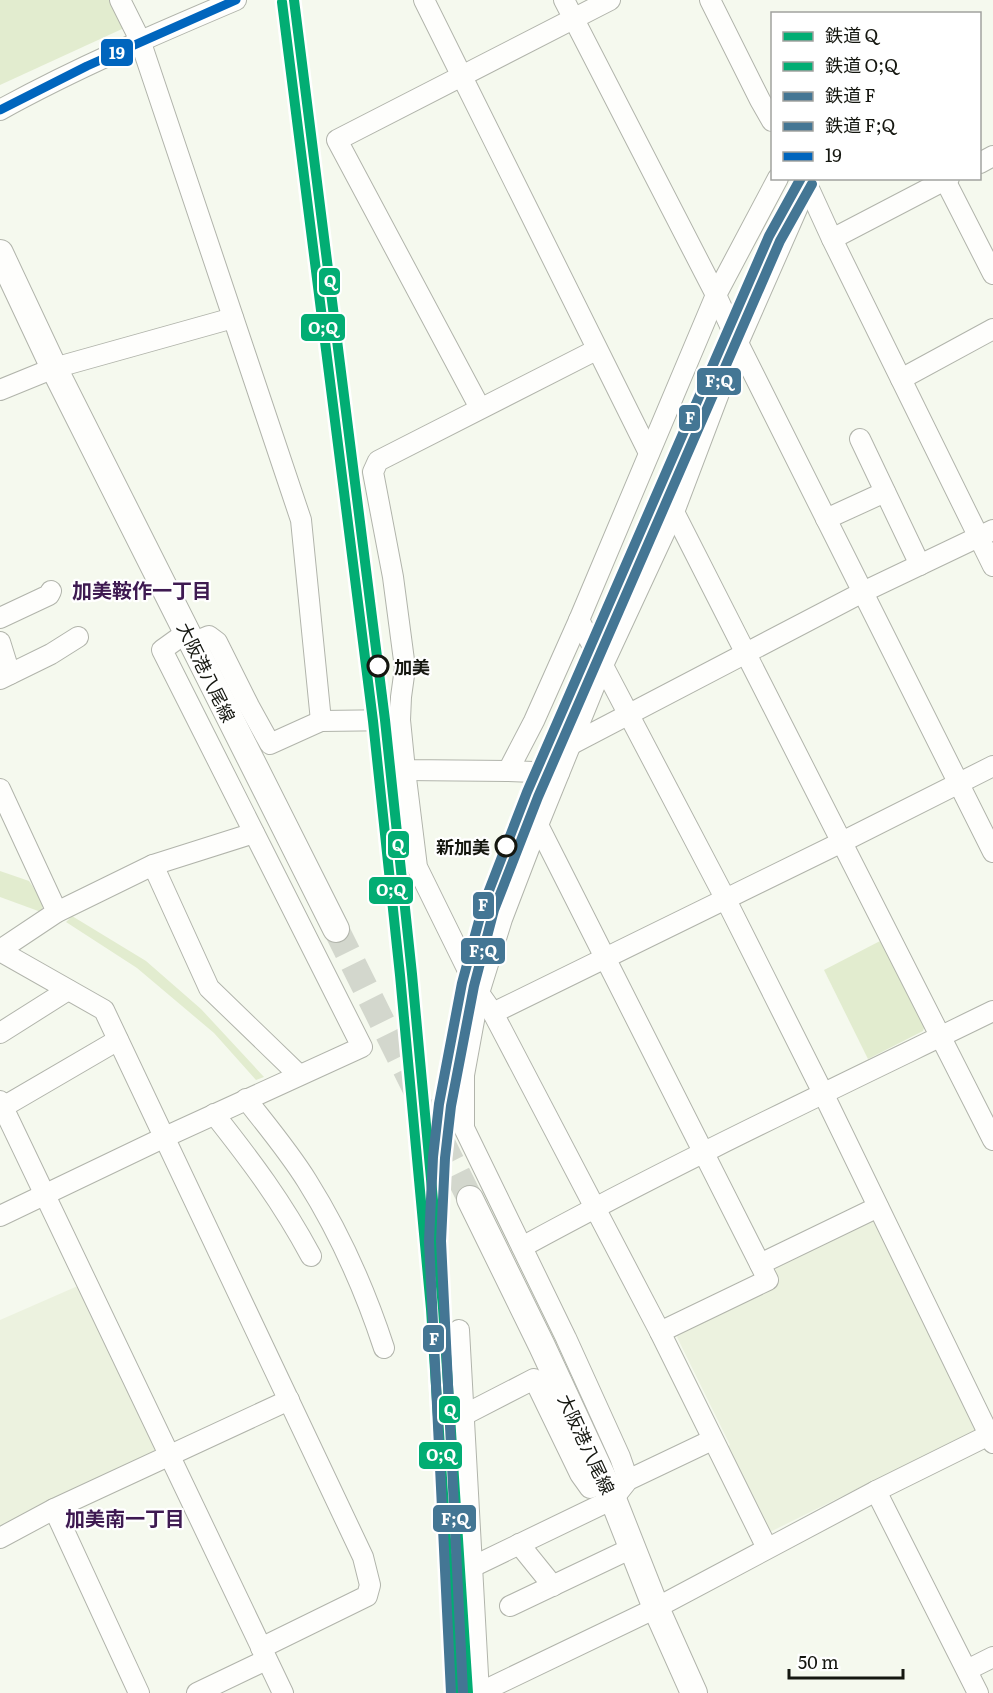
<svg xmlns="http://www.w3.org/2000/svg" width="993" height="1693" font-family="Literata,'Noto Sans JP',serif">
<style>
.built{fill:#ecf2df}
.green{fill:#e2eccf}
.lines{fill:none;stroke-linecap:round;stroke-linejoin:round}
.major-tunnel{stroke:#d3d7cd;stroke-width:26;stroke-dasharray:26 13;stroke-linecap:butt}
.minor-casing{stroke:#b1b4ab;stroke-width:22}
.major-casing{stroke:#b1b4ab;stroke-width:28}
.minor{stroke:#fefefc;stroke-width:20}
.major{stroke:#fefefc;stroke-width:26}
.bus-1-casing{stroke:#fff;stroke-width:14}
.bus-1{stroke:#0065bd;stroke-width:9}
.rail-1-casing{stroke:#fff;stroke-width:15}
.rail-2-casing{stroke:#fff;stroke-width:15}
.rail-3-casing{stroke:#fff;stroke-width:15}
.rail-4-casing{stroke:#fff;stroke-width:15}
.rail-1{stroke:#02ad73;stroke-width:10}
.rail-2{stroke:#02ad73;stroke-width:10}
.rail-3{stroke:#447694;stroke-width:10}
.rail-4{stroke:#447694;stroke-width:10}
.stop-dot{fill:#fff;stroke:#151710;stroke-width:3}
.labels{text-anchor:middle;dominant-baseline:central;stroke-width:4.5;stroke-linejoin:round;paint-order:stroke}
.stop-label{font-size:18px;font-weight:bold;fill:#151710;stroke:#fff;text-anchor:start}
.street-label{font-size:18px;fill:#151710;stroke:#fff}
.neighbourhood-label{font-size:20px;font-weight:bold;fill:#3e1a51;stroke:#fff}
.line-badge{stroke:#fff;stroke-width:2}
.badge-label{font-size:16px;text-anchor:middle;font-weight:bold;fill:#fff}
</style>
<rect width="100%" height="100%" fill="#f5f9ee"/>
<g class="built">
<path d="M872,1218L877,1219L976,1430L772,1531L767,1530L725,1448L730,1445L677,1337L680,1330L777,1282L774,1273L777,1265Z"/>
<path d="M80,1285L157,1446L153,1452L0,1526V1320Z"/>
</g>
<g class="green">
<path d="M0,0H113L124,22L122,29L0,85Z"/>
<path d="M0,871L29,881L44,903L41,912L0,897Z"/>
<path d="M72,916L146,961L201,1009L264,1077L256,1080L214,1033L137,968L66,922Z"/>
<path d="M882,940L925,1025L923,1031L868,1059L824,970Z"/>
</g>
<g class="lines">
<path class="major-tunnel" d="M336,929L470,1199"/>
<g class="minor-casing">
<g id="minor">
<path d="M120,0L140,40L301,520L321,721"/>
<path d="M424,0L649,453"/>
<path d="M564,0L716,295L738,343L993,852"/>
<path d="M710,0L760,100L772,121"/>
<path d="M0,110C76,68 156,34 236,0"/>
<path d="M980,163L993,156"/>
<path d="M805,180L832,239L993,566"/>
<path d="M945,180L993,274"/>
<path d="M832,239L949,178"/>
<path d="M901,379L993,329"/>
<path d="M0,390L54,368L233,318"/>
<path d="M480,408L337,140L610,0"/>
<path d="M860,439L920,565"/>
<path d="M674,512L993,1140"/>
<path d="M826,519L885,492"/>
<path d="M0,618L49,595L51,591"/>
<path d="M579,620L725,898L823,1093L993,1443"/>
<path d="M0,642L10,674"/>
<path d="M192,643L209,636L217,642L249,706L270,744L321,721L400,720"/>
<path d="M0,679L51,654L78,637"/>
<path d="M570,745L863,592L993,530"/>
<path d="M405,770L417,867L479,993L493,1013L660,1332L767,1548"/>
<path d="M508,771L534,721L579,620L716,295L778,178"/>
<path d="M559,773L508,771L405,770L400,720L401,697L405,668L393,577L373,472L378,461L596,350"/>
<path d="M0,789L57,912"/>
<path d="M538,825L768,1280L660,1332"/>
<path d="M153,865L209,988L299,1075"/>
<path d="M0,950L57,912L153,865L254,833"/>
<path d="M0,951L104,1010L363,1557L370,1585L367,1596L261,1648"/>
<path d="M493,1013L842,842L993,766"/>
<path d="M0,1033L68,990"/>
<path d="M246,1099C267,1126 289,1152 307,1181C339,1232 365,1290 384,1348"/>
<path d="M0,1101L283,1693"/>
<path d="M3,1107L118,1040"/>
<path d="M214,1114C252,1162 282,1202 311,1256"/>
<path d="M0,1216L165,1137L362,1047L162,650L187,632"/>
<path d="M522,1247C676,1163 835,1088 993,1011"/>
<path d="M760,1264L878,1207"/>
<path d="M459,1330L479,1693"/>
<path d="M464,1415L534,1379L580,1474L590,1488L605,1482"/>
<path d="M628,1480L620,1457L566,1338L464,1128V1075L479,993L502,919L538,825L603,665L674,512L738,343L807,186"/>
<path d="M876,1491L978,1693"/>
<path d="M54,1509L139,1693"/>
<path d="M0,1538L54,1509L289,1400"/>
<path d="M519,1544L553,1586"/>
<path d="M472,1567L613,1499L628,1480L712,1440"/>
<path d="M510,1606L632,1548"/>
<path d="M967,1670L993,1657"/>
<path d="M197,1693L266,1660"/>
<path d="M479,1693L656,1608L876,1491L993,1433"/>
</g>
</g>
<g class="major-casing">
<g id="major">
<path d="M0,253L54,368L336,929"/>
<path d="M470,1199L542,1346L613,1499L656,1608L694,1693"/>
</g>
</g>
<use href="#minor" class="minor"/>
<use href="#major" class="major"/>
<g class="bus-1-casing">
<path id="bus-1" d="M0,110L87,66L236,0"/>
</g>
<use href="#bus-1" class="bus-1"/>
<g class="rail-1-casing">
<path id="rail-1" d="M294,0L385,720L412,974L443,1308L468,1693"/>
</g>
<g class="rail-2-casing">
<path id="rail-2" d="M282,2L373,721L400,975L431,1309L456,1693"/>
</g>
<g class="rail-3-casing">
<path id="rail-3" d="M451,1693L429,1241L433,1157L439,1104L462,983L483,906L527,792L769,236L801,178"/>
</g>
<g class="rail-4-casing">
<path id="rail-4" d="M463,1692L441,1241L445,1158L451,1106L474,986L494,910L538,797L780,241L812,184"/>
</g>
<use href="#rail-1" class="rail-1"/>
<use href="#rail-2" class="rail-2"/>
<use href="#rail-3" class="rail-3"/>
<use href="#rail-4" class="rail-4"/>
</g>
<g class="stop-dot">
<circle cx="378" cy="666" r="10"/>
<circle cx="506" cy="846" r="10"/>
</g>
<g class="labels">
<g class="stop-label">
<text x="394" y="666">加美</text>
<text x="490" y="846" text-anchor="end">新加美</text>
</g>
<g class="street-label">
<text transform="translate(207 672) rotate(64)">大阪港八尾線</text>
<text transform="translate(587 1444) rotate(65)">大阪港八尾線</text>
</g>
<g class="neighbourhood-label">
<text x="142" y="589">加美鞍作一丁目</text>
<text x="125" y="1517">加美南一丁目</text>
</g>
</g>
<g class="line-badge">
<rect x="100" y="38" width="34" height="29" rx="6" fill="#0065bd"/>
<rect x="318" y="267" width="23" height="29" rx="6" fill="#02ad73"/>
<rect x="300" y="313" width="46" height="29" rx="6" fill="#02ad73"/>
<rect x="696" y="367" width="46" height="29" rx="6" fill="#447694"/>
<rect x="678" y="404" width="23" height="28" rx="6" fill="#447694"/>
<rect x="387" y="830" width="23" height="29" rx="6" fill="#02ad73"/>
<rect x="368" y="876" width="46" height="29" rx="6" fill="#02ad73"/>
<rect x="472" y="891" width="23" height="29" rx="6" fill="#447694"/>
<rect x="460" y="937" width="46" height="28" rx="6" fill="#447694"/>
<rect x="422" y="1324" width="23" height="29" rx="6" fill="#447694"/>
<rect x="438" y="1395" width="23" height="29" rx="6" fill="#02ad73"/>
<rect x="418" y="1441" width="45" height="29" rx="6" fill="#02ad73"/>
<rect x="432" y="1504" width="45" height="29" rx="6" fill="#447694"/>
</g>
<g class="badge-label">
<text x="117" y="59">19</text>
<text x="330" y="287">Q</text>
<text x="323" y="334">O;Q</text>
<text x="719" y="387">F;Q</text>
<text x="690" y="424">F</text>
<text x="398" y="851">Q</text>
<text x="391" y="896">O;Q</text>
<text x="483" y="911">F</text>
<text x="483" y="957">F;Q</text>
<text x="434" y="1345">F</text>
<text x="450" y="1416">Q</text>
<text x="441" y="1461">O;Q</text>
<text x="455" y="1525">F;Q</text>
</g>
<rect x="771" y="12" width="210" height="168" fill="#ffffff" stroke="#a1a29f" stroke-width="1.5"/>
<rect x="783" y="32" width="30" height="9" fill="#02ad73" stroke="#a1a29f" stroke-width="1.5"/>
<text x="825" y="42" font-size="18" fill="#151710">鉄道 Q</text>
<rect x="783" y="62" width="30" height="9" fill="#02ad73" stroke="#a1a29f" stroke-width="1.5"/>
<text x="825" y="72" font-size="18" fill="#151710">鉄道 O;Q</text>
<rect x="783" y="92" width="30" height="9" fill="#447694" stroke="#a1a29f" stroke-width="1.5"/>
<text x="825" y="102" font-size="18" fill="#151710">鉄道 F</text>
<rect x="783" y="122" width="30" height="9" fill="#447694" stroke="#a1a29f" stroke-width="1.5"/>
<text x="825" y="132" font-size="18" fill="#151710">鉄道 F;Q</text>
<rect x="783" y="152" width="30" height="9" fill="#0065bd" stroke="#a1a29f" stroke-width="1.5"/>
<text x="825" y="162" font-size="18" fill="#151710">19</text>
<path d="M789 1669v9h114v-9" fill="none" stroke="#151710" stroke-width="3"/>
<text x="798" y="1669" font-size="18" fill="#151710" stroke="#ffffff" stroke-width="4.5" paint-order="stroke">50 m</text>
</svg>
